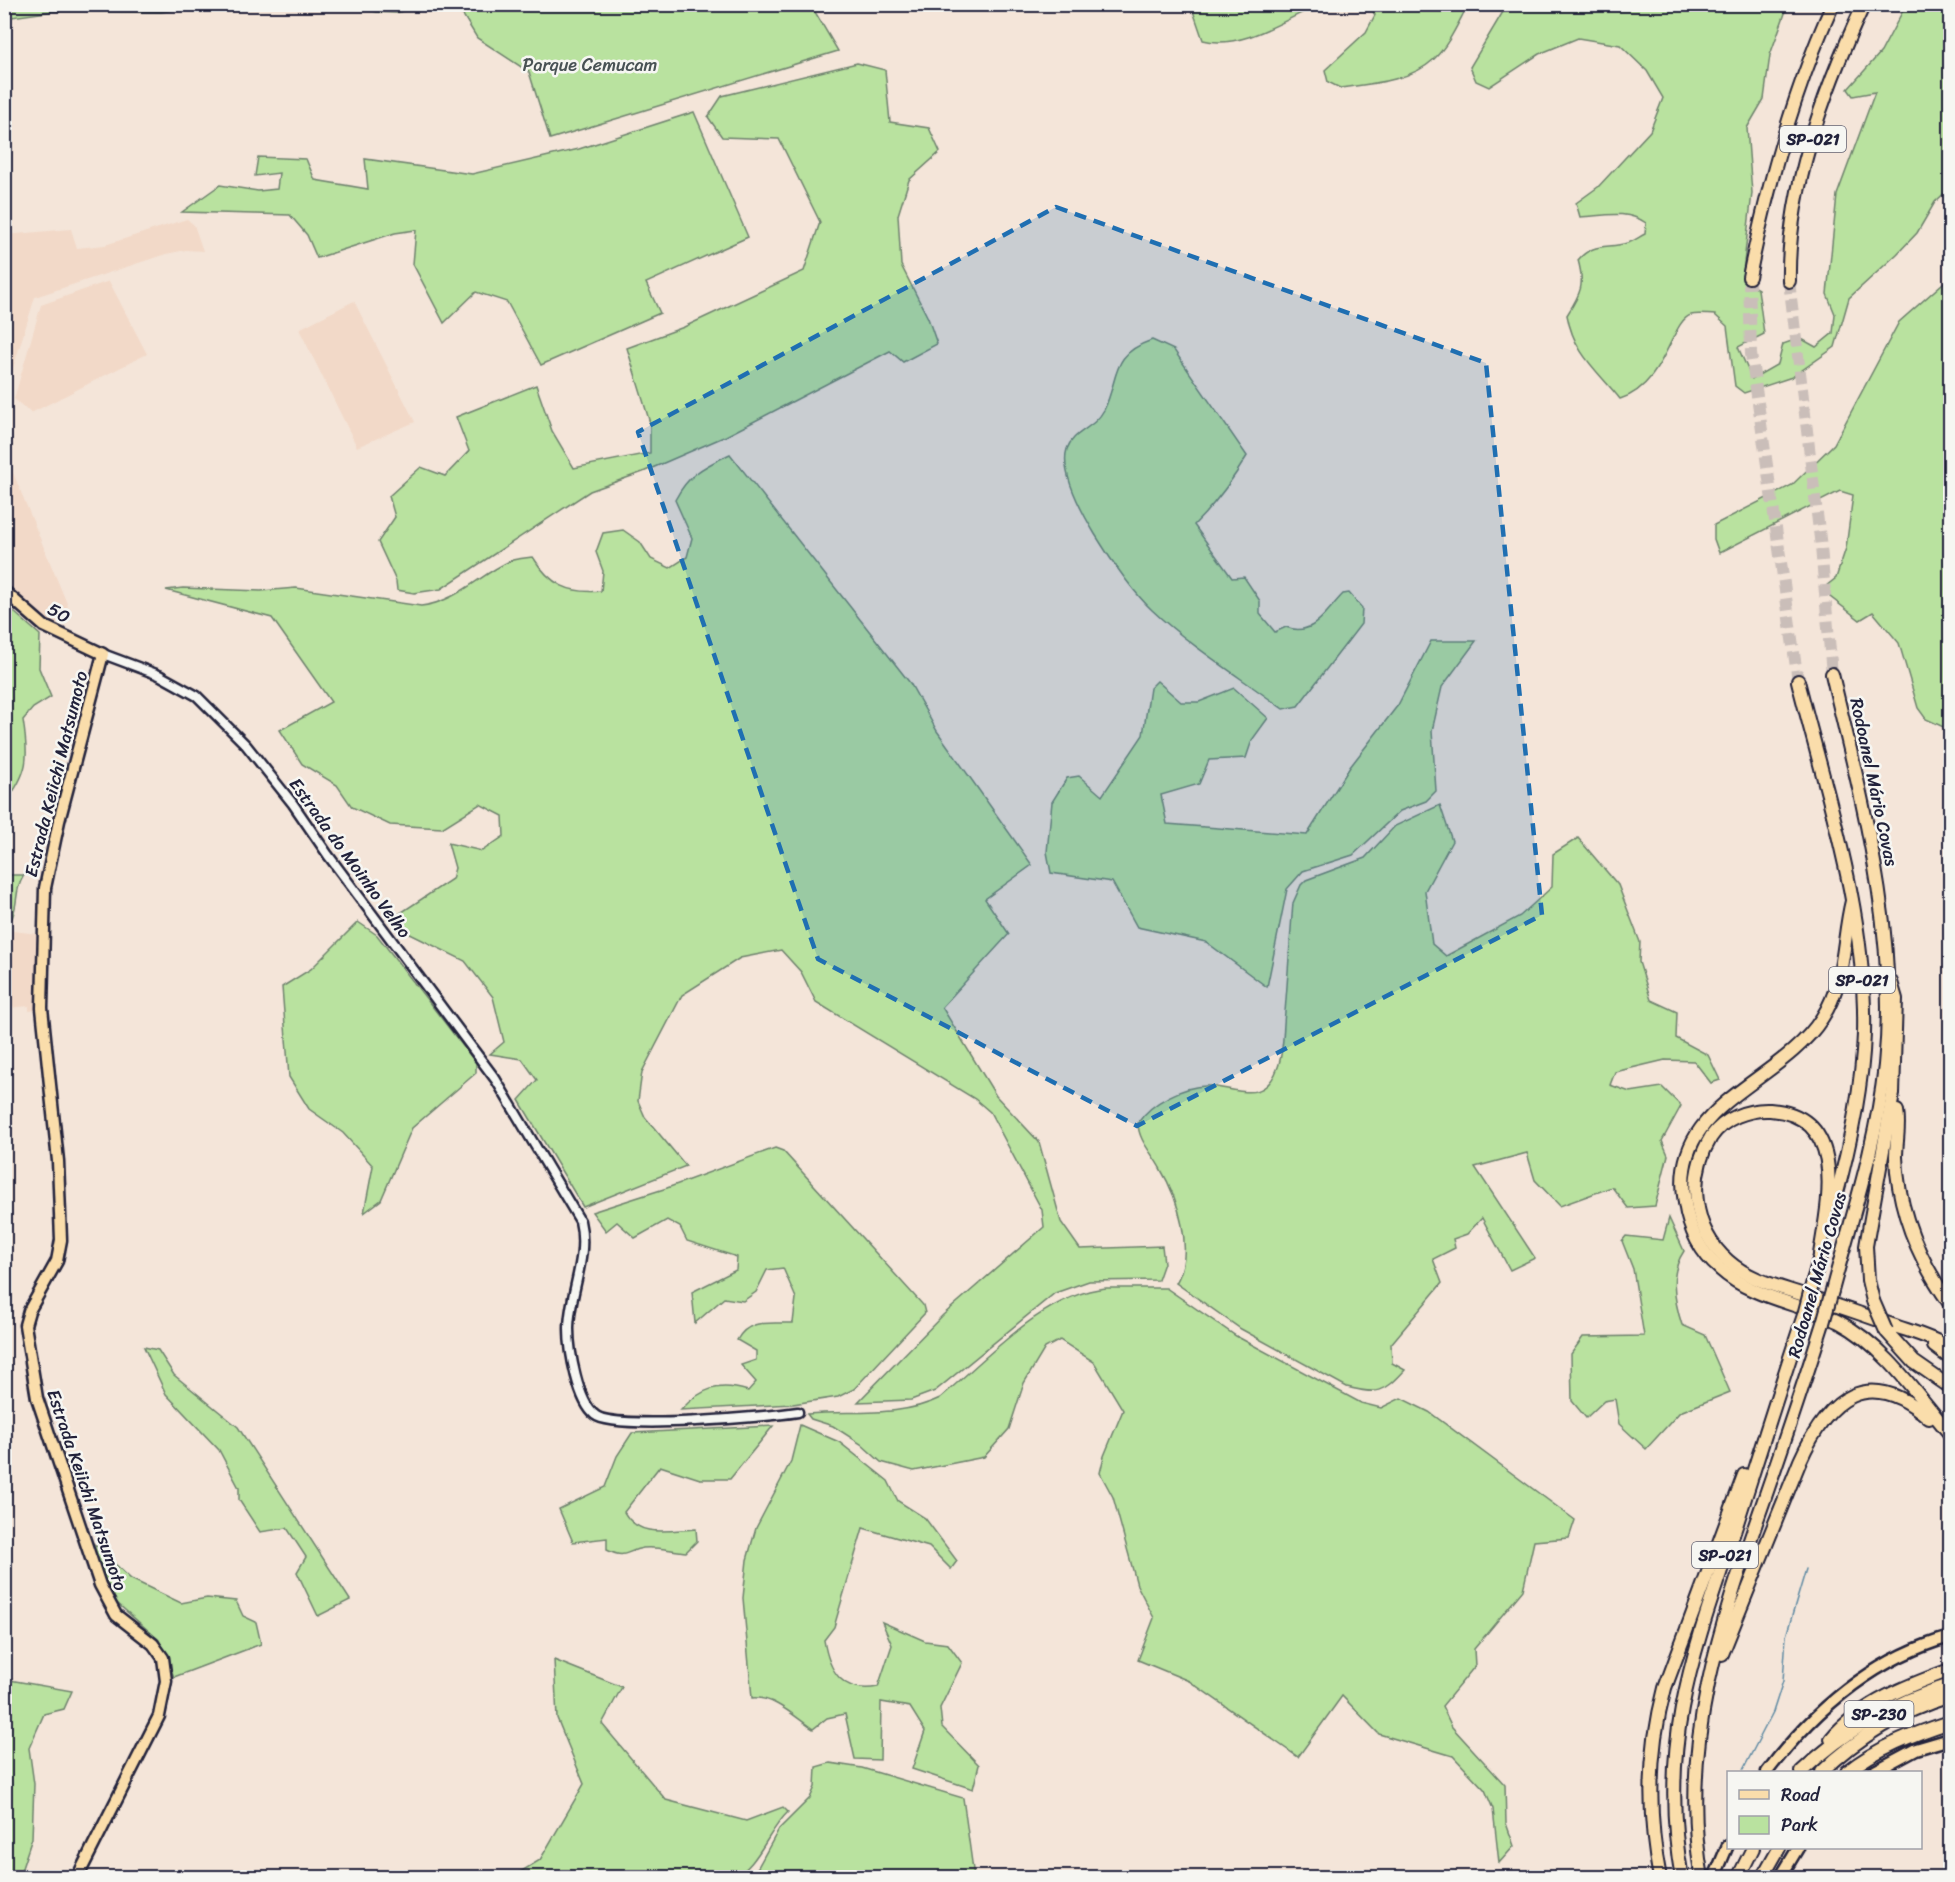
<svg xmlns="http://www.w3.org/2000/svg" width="1955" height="1882" font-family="Sriracha,sans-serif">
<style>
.built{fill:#f2d9c8}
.green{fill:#b9e29f;stroke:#6e826d;stroke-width:1.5}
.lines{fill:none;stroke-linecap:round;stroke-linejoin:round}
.stream{stroke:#5f8aa3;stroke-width:1.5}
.highway-tunnel{stroke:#cabeb9;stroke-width:12;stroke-dasharray:12 6;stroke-linecap:butt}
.minor-casing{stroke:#22223b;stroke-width:13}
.major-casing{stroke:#22223b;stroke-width:15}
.highway-casing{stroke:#22223b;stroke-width:16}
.minor{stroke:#f6f6f2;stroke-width:8}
.major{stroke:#faddab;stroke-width:10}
.highway{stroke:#faddab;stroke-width:12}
.highway-bridge-casing{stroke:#22223b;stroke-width:16;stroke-linecap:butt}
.highway-bridge{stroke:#faddab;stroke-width:12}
.marked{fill:#1f6fb2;fill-opacity:0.2;stroke:#1f6fb2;stroke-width:4.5;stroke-dasharray:12 8;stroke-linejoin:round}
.labels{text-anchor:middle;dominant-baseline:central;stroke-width:5;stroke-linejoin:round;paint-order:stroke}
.shield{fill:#f6f6f2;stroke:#626272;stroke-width:1.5}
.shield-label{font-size:16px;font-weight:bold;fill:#22223b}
.park-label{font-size:18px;fill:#485254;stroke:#f6f6f2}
.street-label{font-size:18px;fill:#22223b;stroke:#f6f6f2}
</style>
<rect width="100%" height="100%" fill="#f4e5d9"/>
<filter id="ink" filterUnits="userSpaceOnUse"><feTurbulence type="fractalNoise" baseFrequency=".0167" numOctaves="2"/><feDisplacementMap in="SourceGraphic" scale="12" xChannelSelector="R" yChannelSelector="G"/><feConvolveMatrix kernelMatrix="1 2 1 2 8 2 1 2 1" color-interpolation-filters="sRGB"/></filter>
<g filter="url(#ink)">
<g class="built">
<path d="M187,219L194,225L203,251L186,250L166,254L35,297L5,394V235L71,229L77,248L105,245Z"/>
<path d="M109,281L147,354L31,413L14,399L41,305Z"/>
<path d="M354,301L415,422L357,447L299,329Z"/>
<path d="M4,451L68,606L53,629L33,616L5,580Z"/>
<path d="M5,930L38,934L36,1010L29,1011V1006L8,1008V1014H5Z"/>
</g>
<g class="green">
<path d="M4,5L5,4L209,5L161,12L54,11L5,18Z"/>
<path d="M347,5H811L838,51L550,139L529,72L477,38L463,15L434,6L416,7L396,13L377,12Z"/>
<path d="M1191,5H1318C1284,20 1241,50 1203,40Z"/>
<path d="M1369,5H1468C1458,23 1449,45 1433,60C1411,81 1369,84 1340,88L1328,82L1325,70L1366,32L1375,15Z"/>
<path d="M1507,5H1788L1770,55L1764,99L1747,128L1752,193L1742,280L1758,289L1764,334L1738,347L1752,379L1778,364L1783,344L1800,338L1816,347L1833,333L1835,314L1827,294L1837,195L1875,92L1853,96L1848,89L1881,52L1906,5H1950V188L1935,202L1917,233L1897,254L1849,298L1835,347L1792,377L1744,393L1735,386L1727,326L1715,315C1708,315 1698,313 1691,315C1671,320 1666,385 1620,399C1597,370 1574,354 1567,315C1581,293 1585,285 1578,260C1593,242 1608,249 1627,243C1633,242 1639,237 1645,234L1646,223C1626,209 1603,216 1580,217L1576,203L1598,187L1650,131L1663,98L1647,71L1620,45L1578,38L1539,54L1489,87L1476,81L1470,67Z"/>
<path d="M857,63L885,70L890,122L929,128L940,152L909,180L898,215L901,265L928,318L937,344L903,362L890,351L726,436L643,472L590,491L441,589L414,593L397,590L396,581L378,542L395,517L389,496L421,467L445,476L469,451L456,417L536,385L552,431L574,468L650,453V423L627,348L684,327L804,271L820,222L779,139L722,137L708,117L722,96Z"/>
<path d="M694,112L748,237L646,283L660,313L541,365L507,302L476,292L444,323L413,264L416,230L395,233L317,258L307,235L290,215L182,212L220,185L258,191L277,189L279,173L255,176L258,157L306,159L315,180L368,189L365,159L472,174L579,149Z"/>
<path d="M1950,277V474L1943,481L1944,495L1950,502V730L1926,719L1918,708L1899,643L1873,612L1860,620L1821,590L1836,578L1846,548L1853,495L1840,491L1719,553L1714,539V525L1792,485L1834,444L1899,322Z"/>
<path d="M1152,340L1174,350L1247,456C1232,481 1214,505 1194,525L1232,578L1244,577L1260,601V614L1275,632L1286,627C1313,638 1326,611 1343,594L1349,593L1362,608L1361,624L1298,706L1283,709C1240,677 1190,646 1152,610C1125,585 1055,486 1067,449C1073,431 1094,429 1104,410C1120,377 1109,355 1152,340Z"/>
<path d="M730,454L910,683L937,731L1032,865L985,899L1009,934L942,1007L996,1096L1039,1142L1061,1222L1080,1249L1162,1246L1164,1263L1158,1280L1089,1281L1055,1293L935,1391L911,1400L858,1402L943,1315L1044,1227L1042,1210L990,1112L975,1099L816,1002L801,972L781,950L740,958L682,995L642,1072L638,1101L645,1117L686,1166L583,1207L519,1100L537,1080L522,1059L490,1054L504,1042L493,997L465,961L396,927L399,914L452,879L455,868L448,843L482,851L504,836L503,816L480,804L442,828L390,825L352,807L337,785L302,764L280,730L331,702L272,618L166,590L183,588L261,591L296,588L421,606C457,602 479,575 510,561C516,558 526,558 533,557C550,585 569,594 601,591L603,571L596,552L603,533L623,530L640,542L651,559L670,568L687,557L692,538L675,500C689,473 704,467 730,454Z"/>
<path d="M5,604L40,635L39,668L51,697L33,708L23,720C29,758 29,772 5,803Z"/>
<path d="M1431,641H1476L1442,687L1432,731L1436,791L1426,801L1400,811L1353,855L1303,871L1287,889L1267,987L1206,942L1137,927L1112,882L1051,873L1047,852L1052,802L1067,778L1079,776L1102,796L1143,735L1150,688L1157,681L1181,702H1199L1234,688L1268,718L1252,740L1246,758L1209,760L1199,784L1161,795L1167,824L1307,835L1350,767L1398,705Z"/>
<path d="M1440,805L1452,841L1425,891L1432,944L1446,956L1520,916L1552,887L1553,854L1578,838L1618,885L1640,942L1639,962L1651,1000L1677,1012L1676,1038L1708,1055L1720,1080L1711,1083L1694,1061L1665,1060L1615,1072L1610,1085L1630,1092L1662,1087L1681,1106L1662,1141L1668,1155L1655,1206L1628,1208L1612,1187L1560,1206L1535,1180L1527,1153L1475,1167L1535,1258L1510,1270L1482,1218L1467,1234L1453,1239L1455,1248L1433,1259L1442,1283L1391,1344L1392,1363L1405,1370C1384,1393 1378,1395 1347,1387L1241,1329L1176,1283C1195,1251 1178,1198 1160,1168C1152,1153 1138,1140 1138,1123C1150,1103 1185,1085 1208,1086C1237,1088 1264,1106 1278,1067C1284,1051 1283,1029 1285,1012C1288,976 1290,939 1293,903L1301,885L1306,880L1365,858L1395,826Z"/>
<path d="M5,871L8,875H24C14,891 19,900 12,918L5,919Z"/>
<path d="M358,922L377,935L476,1063V1073L412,1128L381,1200L364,1213L373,1166L343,1133L309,1109L289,1077L282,987L311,969Z"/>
<path d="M775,1148L783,1151L923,1305L925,1313L854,1389L838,1397L793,1404L681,1410C701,1388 719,1382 748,1391L756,1382L741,1365L756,1360V1351L737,1340C749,1318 770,1324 793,1323L796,1298L783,1268L767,1270L756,1292L743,1301L724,1298L695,1323L692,1292L736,1270L737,1257L687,1241L680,1227L667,1220L635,1238L617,1222L606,1231L592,1212L667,1188Z"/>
<path d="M1669,1218L1684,1251C1669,1273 1674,1300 1682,1325L1705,1335L1730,1392L1680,1412L1646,1449L1619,1424L1615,1399L1604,1401L1586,1418L1572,1401L1571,1354L1583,1337L1644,1336L1633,1269L1622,1241L1626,1236L1663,1240Z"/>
<path d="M1106,1288H1166L1236,1336L1361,1403L1381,1408L1401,1398L1429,1412L1575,1520L1569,1538L1534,1541L1523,1590L1474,1649L1475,1666L1442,1706L1452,1727L1505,1785L1506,1823L1514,1846L1499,1863L1493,1809L1485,1790L1453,1756L1379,1734L1342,1696L1298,1757L1189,1681L1138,1660L1154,1618L1137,1585L1113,1497L1100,1473L1104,1456L1123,1410L1094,1362L1060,1340L1045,1348L1024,1383L1009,1429L984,1457L914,1471L881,1462L861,1444L833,1426L811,1419L807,1414C851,1410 900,1418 940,1398C986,1359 1044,1294 1106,1288Z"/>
<path d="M144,1347L158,1350L174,1375L238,1427L350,1600L318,1616L297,1572L306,1557L287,1528L260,1532L239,1500V1488L219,1450L166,1394Z"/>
<path d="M800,1425L839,1442L888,1481L898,1501L925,1518L957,1561L951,1569L929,1547L863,1528L834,1627L824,1640C829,1671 842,1694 878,1687L892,1645L882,1622L925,1641L948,1644L962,1663L940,1708L942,1727L979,1765L973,1789L912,1769L925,1731L910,1707L881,1702L880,1760L855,1759L845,1714L827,1718L813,1729C795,1717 774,1696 752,1698L743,1598L747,1560L756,1528L791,1461Z"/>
<path d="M773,1426L730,1479H700L660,1466L624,1512C639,1539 669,1530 696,1529L697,1541L686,1552C673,1551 656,1546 643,1548C625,1551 627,1560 607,1550V1538L573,1542L559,1509L605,1487L617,1456L632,1433Z"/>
<path d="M93,1543L131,1579L181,1603L207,1598L236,1601L243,1616L256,1622L261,1644L174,1677L159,1640L117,1603L88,1546Z"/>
<path d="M554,1660L622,1687L602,1724L666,1800L746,1821L783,1807L788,1812C767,1832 758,1867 732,1878L512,1877L540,1860L584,1784L557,1718Z"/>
<path d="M4,1679L72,1691L64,1709L44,1714L29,1748L34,1784L32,1838L19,1877H5Z"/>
<path d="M830,1763L862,1768L963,1798L974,1877H748L758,1867L779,1829L810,1798L815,1787L816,1767Z"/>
</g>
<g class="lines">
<path class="stream" d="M1743,1770L1773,1712L1783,1681L1786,1636L1806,1569"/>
<g class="highway-tunnel">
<path d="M1749,277L1751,354L1798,681"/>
<path d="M1789,281L1821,547L1832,674"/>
</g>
<g class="minor-casing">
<path id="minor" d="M103,654L159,675L197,696L246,745L293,804L328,855L496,1080L580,1221C589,1258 569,1293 569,1329C569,1351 578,1402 595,1415C614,1431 767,1417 798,1412"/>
</g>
<g class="major-casing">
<g id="major">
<path d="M4,591L44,626L103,654L59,821L45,888L42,1008L58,1161L61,1240L57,1261L29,1311L25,1325L37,1398L100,1585L116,1615L153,1644L163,1658L166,1681L159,1716L77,1878"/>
<path d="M1767,1772C1814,1710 1875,1658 1950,1637"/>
<path d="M1873,1772L1916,1749L1950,1739"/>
<path d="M1714,1878L1728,1845"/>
<path d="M1780,1878L1798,1848"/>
</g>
</g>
<g class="highway-casing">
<g id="highway">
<path d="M1749,277C1768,183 1793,92 1833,4"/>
<path d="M1789,281C1787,189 1825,87 1864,4"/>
<path d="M1798,681C1827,796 1867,914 1864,1034C1862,1090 1850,1146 1835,1200"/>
<path d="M1852,901C1842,941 1846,981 1822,1018C1779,1086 1667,1103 1685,1203C1689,1229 1700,1252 1720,1269C1753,1299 1801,1303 1839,1322C1885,1346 1918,1396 1950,1434"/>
<path d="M1897,1111C1900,1125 1896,1142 1896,1157C1898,1212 1919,1260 1950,1304"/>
<path d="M1820,1254C1828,1204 1849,1116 1770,1110C1748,1109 1724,1118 1711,1137C1699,1157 1694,1179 1697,1202C1700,1225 1710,1245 1728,1261C1748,1279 1776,1286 1801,1294C1832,1304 1862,1314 1892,1325C1912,1332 1932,1337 1950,1348"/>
<path d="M1813,1281L1822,1249"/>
<path d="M1832,1291C1852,1216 1877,1142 1885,1065C1899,932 1862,802 1832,674"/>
<path d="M1873,1301L1868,1280L1866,1246L1893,1094L1896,999L1891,982"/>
<path d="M1886,1331L1914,1362L1950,1387"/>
<path d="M1934,1346L1950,1358"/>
<path d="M1722,1654L1800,1461C1828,1398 1868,1365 1929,1418"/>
<path d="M1831,1739C1861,1703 1909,1685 1950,1670"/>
<path d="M1801,1772C1843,1732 1894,1702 1950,1685"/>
<path d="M1822,1772C1859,1736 1901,1711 1950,1696"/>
<path d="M1847,1772C1877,1748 1913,1734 1950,1722"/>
<path d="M1660,1878C1647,1813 1648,1752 1665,1688L1744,1475"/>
<path d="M1682,1878C1657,1742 1695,1648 1737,1523C1759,1454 1781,1384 1804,1315"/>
<path d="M1702,1878C1678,1747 1721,1622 1764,1500C1784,1442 1804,1383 1823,1323"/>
<path d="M1738,1878L1753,1848"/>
<path d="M1762,1878L1779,1848"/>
</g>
</g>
<use href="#minor" class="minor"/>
<use href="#major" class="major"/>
<use href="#highway" class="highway"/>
<g class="highway-bridge-casing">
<g id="highway-bridge">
<path d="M1873,1301L1886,1331"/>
<path d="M1804,1315L1813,1281"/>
<path d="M1823,1323L1832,1291"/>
</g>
</g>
<use href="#highway-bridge" class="highway-bridge"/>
</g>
</g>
<path class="marked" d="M1056,207L1486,363L1542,915L1137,1126L818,959L638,432Z"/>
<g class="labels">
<g class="shield">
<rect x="1780" y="126" width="66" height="26" rx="4.5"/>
<rect x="1829" y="967" width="66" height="26" rx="4.5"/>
<rect x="1692" y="1542" width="66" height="26" rx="4.5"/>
<rect x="1844.5" y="1701" width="69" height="26" rx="4.5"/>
</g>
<g class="shield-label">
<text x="1813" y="139">SP-021</text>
<text x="1862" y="980">SP-021</text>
<text x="1725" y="1555">SP-021</text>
<text x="1879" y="1714">SP-230</text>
</g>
<g class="park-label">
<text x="590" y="65">Parque Cemucam</text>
</g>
<g class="street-label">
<text transform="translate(59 613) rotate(30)">50</text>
<text transform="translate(56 774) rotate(-76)">Estrada Keiichi Matsumoto</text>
<text transform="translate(1874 782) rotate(78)">Rodoanel Mário Covas</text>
<text transform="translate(350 858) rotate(54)">Estrada do Moinho Velho</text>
<text transform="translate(1817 1275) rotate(-74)">Rodoanel Mário Covas</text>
<text transform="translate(87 1490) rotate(71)">Estrada Keiichi Matsumoto</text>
</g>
</g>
<rect width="1955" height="1882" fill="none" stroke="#f6f6f2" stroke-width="24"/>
<rect x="12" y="12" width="1931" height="1858" fill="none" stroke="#22223b" stroke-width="2" filter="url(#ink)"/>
<rect x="1727" y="1771" width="195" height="78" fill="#f6f6f2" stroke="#a1a1a9" stroke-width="1.5"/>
<rect x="1739" y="1790" width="30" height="9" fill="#faddab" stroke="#a1a1a9" stroke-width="1.5"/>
<text x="1781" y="1801" font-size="18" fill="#22223b">Road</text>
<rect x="1739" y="1816" width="30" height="18" fill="#b9e29f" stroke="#a1a1a9" stroke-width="1.5"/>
<text x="1781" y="1831" font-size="18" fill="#22223b">Park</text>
</svg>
